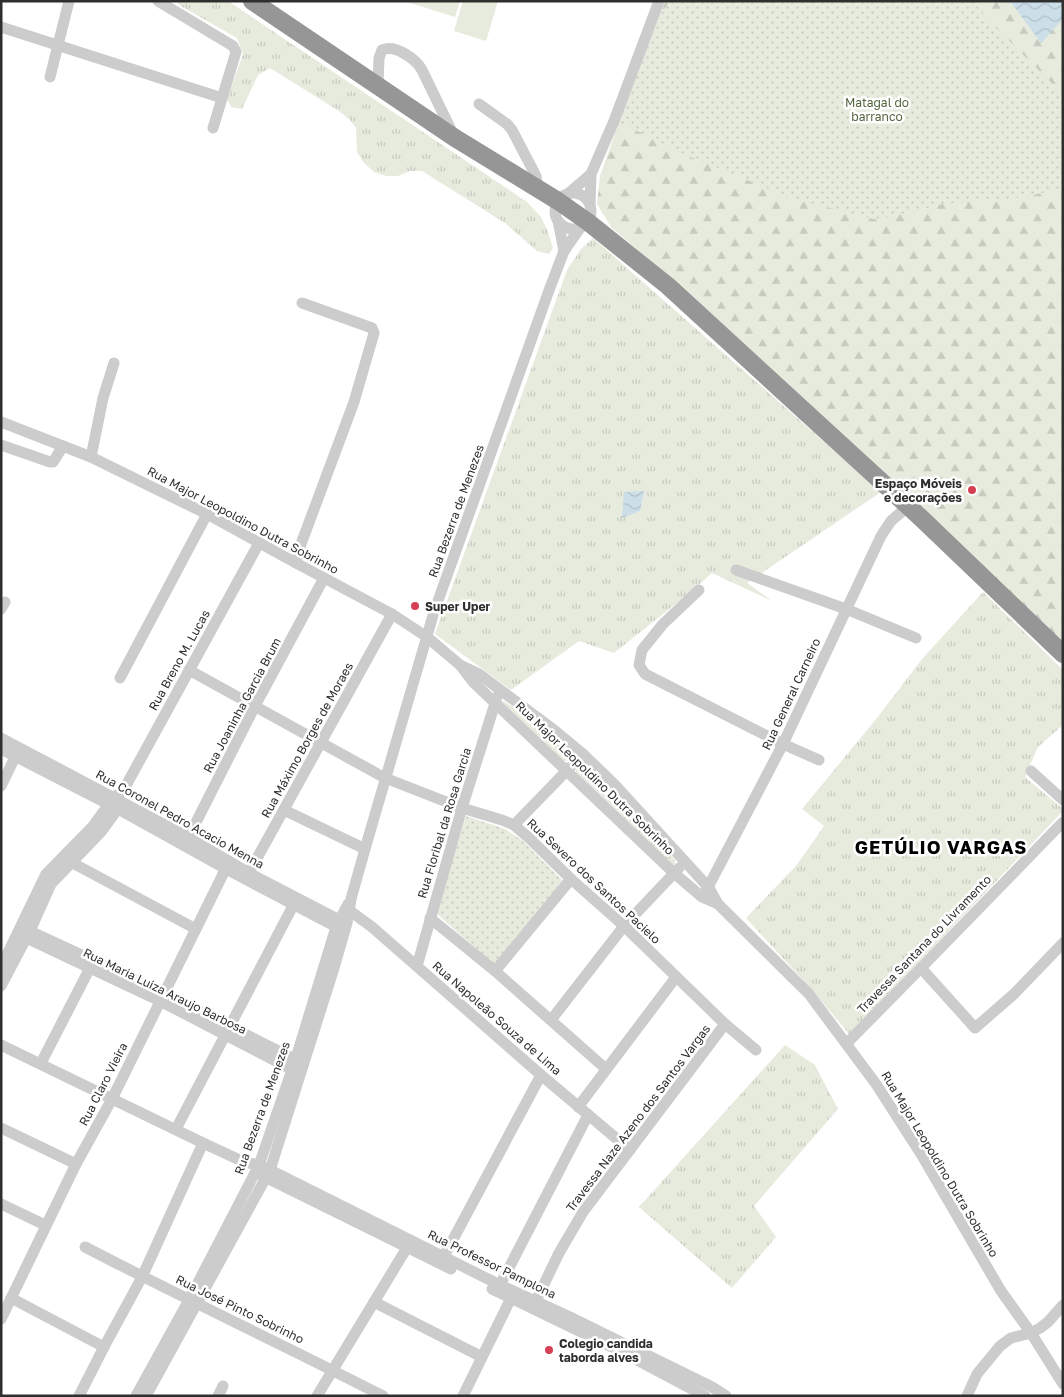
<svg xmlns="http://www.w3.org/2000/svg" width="1064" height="1397" font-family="'Golos Text',sans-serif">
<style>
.grass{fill:url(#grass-tufts)}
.forest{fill:url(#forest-firs)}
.park{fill:url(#park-dots)}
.pitch{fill:#e6ebde}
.water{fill:url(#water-waves)}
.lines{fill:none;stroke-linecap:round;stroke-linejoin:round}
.minor{stroke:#ccc;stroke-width:11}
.highway{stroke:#969696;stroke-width:18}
.poi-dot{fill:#d64055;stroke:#fff;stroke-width:2}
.labels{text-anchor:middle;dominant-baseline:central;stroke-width:5;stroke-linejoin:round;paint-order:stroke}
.park-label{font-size:12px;fill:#546740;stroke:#fff}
.poi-label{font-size:12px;font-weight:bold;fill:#2f2f2f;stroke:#fff;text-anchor:start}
.street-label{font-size:12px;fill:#2f2f2f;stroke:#fff}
.district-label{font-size:18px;font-weight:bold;letter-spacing:1px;fill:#000;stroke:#fff}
</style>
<defs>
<pattern id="grass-tufts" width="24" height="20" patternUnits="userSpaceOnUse" patternTransform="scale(1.25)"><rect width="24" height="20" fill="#e6ebde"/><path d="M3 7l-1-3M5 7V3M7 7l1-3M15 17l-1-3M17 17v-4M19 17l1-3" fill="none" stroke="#c6cabf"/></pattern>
<pattern id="forest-firs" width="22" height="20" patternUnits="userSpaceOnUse" patternTransform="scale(1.25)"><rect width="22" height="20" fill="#e6ebde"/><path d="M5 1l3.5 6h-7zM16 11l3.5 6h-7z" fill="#c6cabf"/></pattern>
<pattern id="park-dots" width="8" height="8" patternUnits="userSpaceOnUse" patternTransform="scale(1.25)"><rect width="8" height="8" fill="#e6ebde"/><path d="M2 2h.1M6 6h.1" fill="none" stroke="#c6cabf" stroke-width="1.8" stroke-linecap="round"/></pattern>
<pattern id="water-waves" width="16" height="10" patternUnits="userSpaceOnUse" patternTransform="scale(1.25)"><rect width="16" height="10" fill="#ccdfe9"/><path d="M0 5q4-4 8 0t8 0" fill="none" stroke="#b0c0c8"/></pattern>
</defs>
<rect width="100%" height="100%" fill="#fff"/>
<g class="grass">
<path d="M177,1H228L527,202L541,217L548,232L553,248L549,254L537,251L505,223L422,171H410L398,176H386L374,172L364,163L357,152L356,128L349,119L339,111L270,68L258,75L242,109L231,107L227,99L243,54L237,38L179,5Z"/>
<path d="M593,238L881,492L747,583L772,601L712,573L693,590L614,653L579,641L511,690L435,634L567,270L581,249Z"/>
<path d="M983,592L1063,670V725L1038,747L1025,777L1063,809V811L850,1035L814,992L746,918L796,866L824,826L802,809L877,718L922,659Z"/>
<path d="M504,701L569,747L572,752V757L567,761L562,760L502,702Z"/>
<path d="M582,763L586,765L628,808L675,860V864L673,865L576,775V767Z"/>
<path d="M785,1045L815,1065L838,1109L754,1206L776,1237L732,1288L639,1207Z"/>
</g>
<path class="forest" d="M665,1H1063V647L675,282L611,227L597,204L600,176L619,122Z"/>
<g class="park">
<path d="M670,1H974L989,21L1063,94V188L1025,197L943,204L877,220L794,199L688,156L619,122L660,15Z"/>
<path d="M466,816L505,829L523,841L563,881L494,965L436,913Z"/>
</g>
<g class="pitch">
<path d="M404,1H460L455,17Z"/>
<path d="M463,1H498L486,41L454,31Z"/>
</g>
<g class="water">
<path d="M1010,1H1063V19L1041,43Z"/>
<path d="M644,491L640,511L622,518L624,492Z"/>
</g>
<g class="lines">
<g class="minor">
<path d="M158,1L233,46L236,52L213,128"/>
<path d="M1,27L222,98"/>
<path d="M50,77L69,1"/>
<path d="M378,85L379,58L382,50C395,44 416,59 422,70L454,136"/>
<path d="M479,104L507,124L512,130L536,176L538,189"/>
<circle cx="573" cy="211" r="18"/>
<path d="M568,194L591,174"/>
<path d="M590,204L591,174L614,121L659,1"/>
<path d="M558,221L564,251"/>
<path d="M1,422L91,457L156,489L207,514L296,563L392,614L427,637L460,665L473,682L674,873L702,897L718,904"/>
<path d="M1,445L50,462H53L63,446"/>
<path d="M91,457L103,398L114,363"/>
<path d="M296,563L301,544L354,402L374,333L372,328L302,303"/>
<path d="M736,570L846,609L916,638"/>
<path d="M699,590L663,624L642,650L639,665L645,674L783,744L819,760"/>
<path d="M1,609L5,602"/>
<path d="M460,665L479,674L554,730L583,754L615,785L700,878L709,888L718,904L809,994L876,1084L921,1154L1001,1291L1031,1333L1063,1384"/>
<path d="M189,670L385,778L462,808L502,820L514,825L529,838L571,879L624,926L725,1024L756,1050"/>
<path d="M120,678L207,514"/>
<path d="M1,738L188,837L249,873L345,923"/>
<path d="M1,749L118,809L226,869L342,930"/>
<path d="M1031,771L1063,800"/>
<path d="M1,786L19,749"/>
<path d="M284,810L365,849"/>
<path d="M514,825L583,754"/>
<path d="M185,844L255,706L324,578"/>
<path d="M67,860L196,929"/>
<path d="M246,878L392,614"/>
<path d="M705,893L783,744L881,536L891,521L907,507"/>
<path d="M346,908L372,927L541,1075L630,1150"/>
<path d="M430,918L495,971L606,1069"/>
<path d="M21,927L164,993L302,1063"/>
<path d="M18,934L160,1001L299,1073"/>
<path d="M417,966L462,808L497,697"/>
<path d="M1,967L46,874L93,826L114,797L123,791L259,543"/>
<path d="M921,968L975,1028L1014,994L1063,943"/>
<path d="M495,971L571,879"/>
<path d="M1,986L30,931L51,884L101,832L122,803"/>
<path d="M551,1020L624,926L679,868"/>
<path d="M847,1043L921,968L1063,822"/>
<path d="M1,1045L203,1143L244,1162L259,1165L270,1170L500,1285L570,1317L712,1387L726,1396"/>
<path d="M41,1063L93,962"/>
<path d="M578,1107L676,977"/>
<path d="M1,1128L76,1164"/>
<path d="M176,1129L296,900"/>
<path d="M261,1175L451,1269"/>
<path d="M1,1204L45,1225"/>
<path d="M85,1247C183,1298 284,1345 383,1396"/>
<path d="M441,1262L541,1075"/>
<path d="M492,1289L614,1348L705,1396"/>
<path d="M497,1291L588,1115"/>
<path d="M11,1298L104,1347"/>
<path d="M374,1302L482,1357"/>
<path d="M533,1307L559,1253L583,1212L725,1024"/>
<path d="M1,1319L76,1164L112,1099L229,862"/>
<path d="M79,1396L104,1347L142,1277L203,1143"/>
<path d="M136,1396L189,1300L259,1165L295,1061L336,927L348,904"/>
<path d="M146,1396L270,1170L334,968L347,923L351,899L365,849L434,612L548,293L564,251L580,228"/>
<path d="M218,1396L223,1386"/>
<path d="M317,1396L411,1241"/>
<path d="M463,1396L514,1292"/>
<path d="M967,1396L977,1374L1000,1346L1011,1338L1031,1333L1040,1328L1048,1322L1063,1305"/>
</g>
<path class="highway" d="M252,1L455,138L558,201L588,222L668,286L920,517L1063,654"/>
</g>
<g class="poi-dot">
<circle cx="972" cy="490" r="5"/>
<circle cx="415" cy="606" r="5"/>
<circle cx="549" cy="1350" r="5"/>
</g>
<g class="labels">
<g class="park-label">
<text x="877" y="102">Matagal do<tspan x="877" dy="14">barranco</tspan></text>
</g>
<g class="poi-label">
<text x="962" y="483" text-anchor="end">Espaço Móveis<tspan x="962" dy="14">e decorações</tspan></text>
<text x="425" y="606">Super Uper</text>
<text x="559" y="1343">Colegio candida<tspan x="559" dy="14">taborda alves</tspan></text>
</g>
<g class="street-label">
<text transform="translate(456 511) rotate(-70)">Rua Bezerra de Menezes</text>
<text transform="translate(243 520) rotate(28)">Rua Major Leopoldino Dutra Sobrinho</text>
<text transform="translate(179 660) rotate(-61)">Rua Breno M. Lucas</text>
<text transform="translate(791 694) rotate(-65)">Rua General Carneiro</text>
<text transform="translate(242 705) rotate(-62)">Rua Joaninha Garcia Brum</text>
<text transform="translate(307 740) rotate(-61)">Rua Máximo Borges de Moraes</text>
<text transform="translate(595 778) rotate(44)">Rua Major Leopoldino Dutra Sobrinho</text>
<text transform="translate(180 819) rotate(29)">Rua Coronel Pedro Acacio Menna</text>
<text transform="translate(444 823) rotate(-73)">Rua Floribal da Rosa Garcia</text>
<text transform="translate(594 881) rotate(43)">Rua Severo dos Santos Pacielo</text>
<text transform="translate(924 944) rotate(-46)">Travessa Santana do Livramento</text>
<text transform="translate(165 991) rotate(26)">Rua Maria Luiza Araujo Barbosa</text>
<text transform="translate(497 1018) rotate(41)">Rua Napoleão Souza de Lima</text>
<text transform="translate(103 1084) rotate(-63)">Rua Claro Vieira</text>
<text transform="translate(262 1108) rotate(-70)">Rua Bezerra de Menezes</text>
<text transform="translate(638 1118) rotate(-53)">Travessa Naze Azeno dos Santos Vargas</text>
<text transform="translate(940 1164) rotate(59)">Rua Major Leopoldino Dutra Sobrinho</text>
<text transform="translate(492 1264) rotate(26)">Rua Professor Pamplona</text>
<text transform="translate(240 1309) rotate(26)">Rua José Pinto Sobrinho</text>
</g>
<g class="district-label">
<text x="941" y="847">GETÚLIO VARGAS</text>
</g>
</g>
<rect width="1064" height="1397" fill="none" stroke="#2f2f2f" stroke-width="5"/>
</svg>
